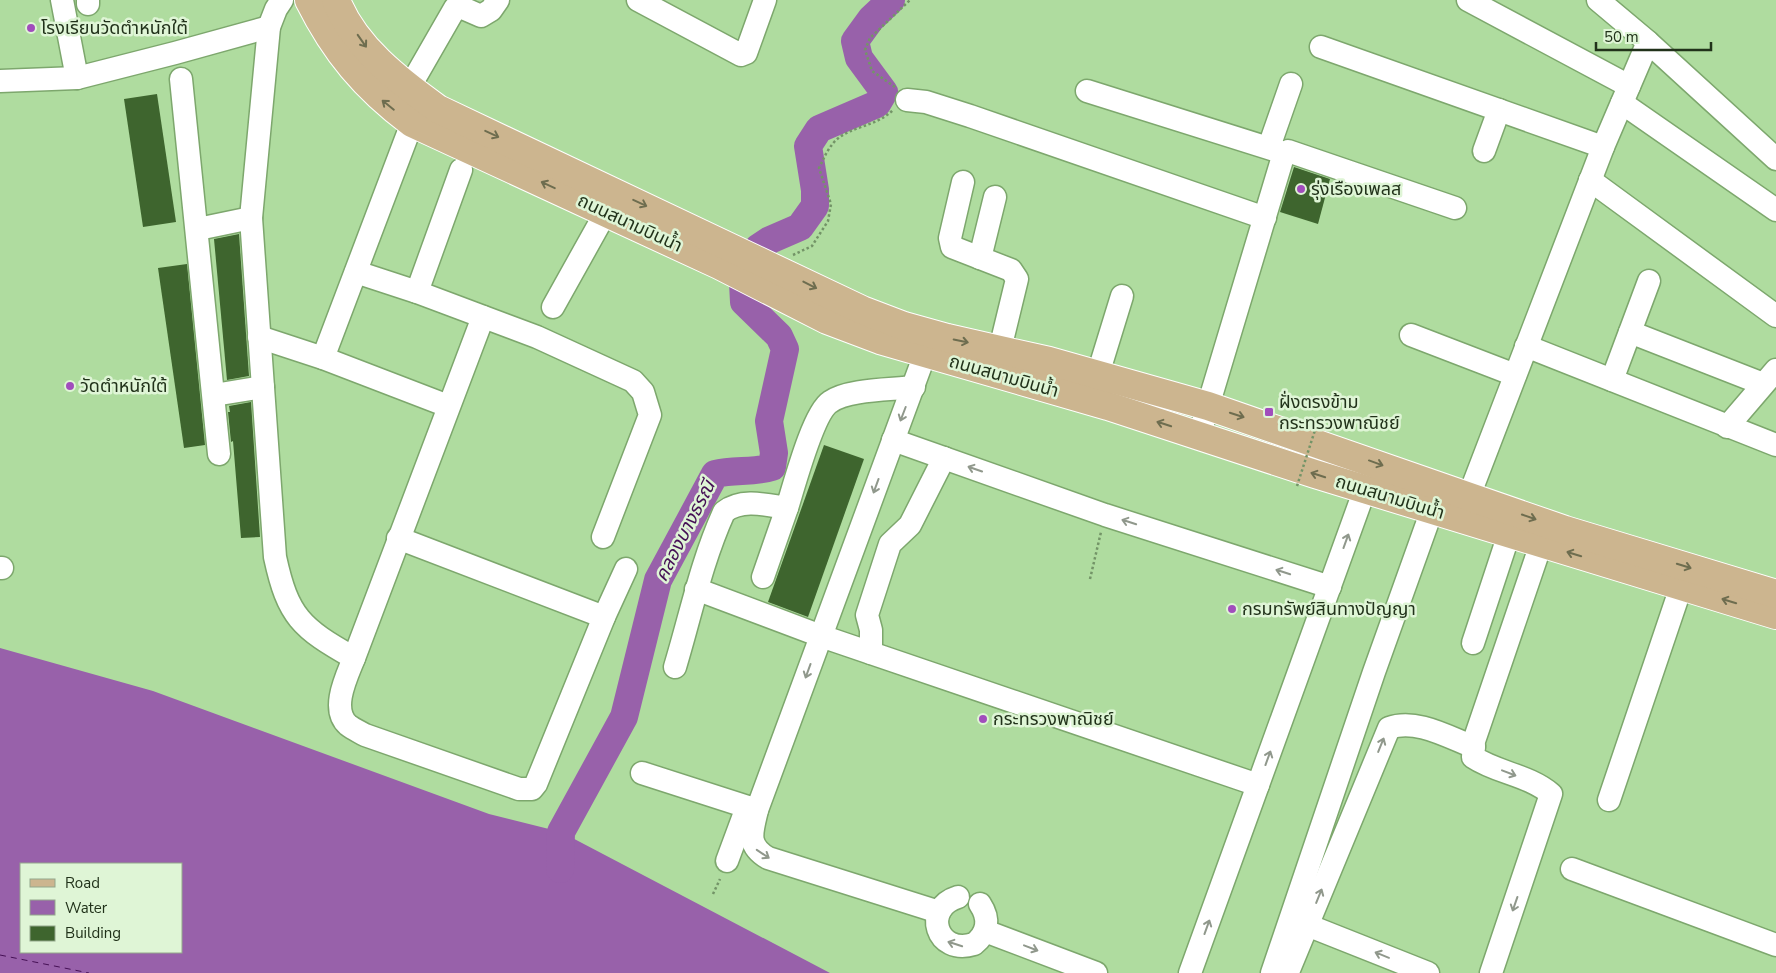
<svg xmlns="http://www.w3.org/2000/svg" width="1776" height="973" font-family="'Nunito Sans','Noto Sans Thai',sans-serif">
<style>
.water{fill:#9861aa;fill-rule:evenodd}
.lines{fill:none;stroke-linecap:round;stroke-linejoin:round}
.river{stroke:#9861aa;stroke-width:28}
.ferry{stroke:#451055;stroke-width:1;stroke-dasharray:6 5;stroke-linecap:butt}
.building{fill:#3e652e}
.minor-casing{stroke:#7da76d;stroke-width:25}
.major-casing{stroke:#fff;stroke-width:30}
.path{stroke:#739467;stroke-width:2.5;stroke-dasharray:2.5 2.5;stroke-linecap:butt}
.minor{stroke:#fff;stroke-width:22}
.major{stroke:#ccb58f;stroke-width:28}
.path-bridge{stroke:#739467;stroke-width:2.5;stroke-dasharray:2.5 2.5;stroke-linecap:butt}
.oneway{stroke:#6e6d4f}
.oneway2{stroke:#90988c}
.poi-dot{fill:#a14dbc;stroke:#dff5d6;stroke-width:2}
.labels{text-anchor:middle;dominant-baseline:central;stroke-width:5;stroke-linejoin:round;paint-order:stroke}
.poi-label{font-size:18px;fill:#21321a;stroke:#dff5d6;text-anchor:start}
.street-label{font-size:18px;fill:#21321a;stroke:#dff5d6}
.water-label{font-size:19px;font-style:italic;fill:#451055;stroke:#dff5d6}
</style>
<rect width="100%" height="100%" fill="#afdc9f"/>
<path class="water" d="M0,648L153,691L489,814L561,832L830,973H0ZM21,864H181V952H21Z"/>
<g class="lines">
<path class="river" d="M560,869L561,832L624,717L658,580L715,474C734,469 753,473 772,467L774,453L769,421L785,349L779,336L744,302L743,283L750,262L758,248L770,240L800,227L815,206V190L808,146L819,129L877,104L884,92L859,58L855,41L871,19L891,0"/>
<path class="ferry" d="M0,955L89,973"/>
</g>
<g class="building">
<path d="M157,94L176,222L143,227L124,99Z"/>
<path d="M1294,167L1330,179L1318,224L1280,212Z"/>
<path d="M239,234L249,376L227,380L214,239Z"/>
<path d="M187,264L205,445L184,448L158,268Z"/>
<path d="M251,402L260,537L241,538L233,441L231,442L228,412H230L229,406Z"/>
<path d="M824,445L864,459L808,617L768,602Z"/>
</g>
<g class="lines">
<g class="minor-casing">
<g id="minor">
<path d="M62,0L77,78"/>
<path d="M88,0V4"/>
<path d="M282,0L276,9L269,27L251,218L275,557C288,617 301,628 354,658"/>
<path d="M638,0L741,55L746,53L765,0"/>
<path d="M1468,0L1629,86"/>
<path d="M1598,0L1648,42L1776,159"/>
<path d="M1321,47L1603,147"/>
<path d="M181,79L219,454"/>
<path d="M0,81L77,78L175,53L269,27"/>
<path d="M409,88L455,8L458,6L481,16L491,10L498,0"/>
<path d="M1087,91L1284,153L1288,151L1455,208"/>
<path d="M907,100L926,102L970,116L1265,218"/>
<path d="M1622,103L1776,210"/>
<path d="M1269,147L1291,84"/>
<path d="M1484,151L1499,110"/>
<path d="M1590,180L1776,316"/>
<path d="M963,182L950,238L952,247L1011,270L1017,279L1000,349"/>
<path d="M198,229L251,218"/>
<path d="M980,258L995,197"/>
<path d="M356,272L417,292L537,337L633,381L643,392L650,415L603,537"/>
<path d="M417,292L461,170"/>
<path d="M553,307L606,212"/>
<path d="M483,317L354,658C347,676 330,709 348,725C353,729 360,732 365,735L519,789H532L536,784L604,617L626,569"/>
<path d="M1630,332L1763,384"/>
<path d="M1411,335L1515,375"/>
<path d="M259,337L323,358L448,406"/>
<path d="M1526,346L1776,445"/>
<path d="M925,354L757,810C752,832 746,845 768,858L939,912"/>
<path d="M323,358L412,123"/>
<path d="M1098,374L1122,296"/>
<path d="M1612,380L1649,281"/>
<path d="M214,395L263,387"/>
<path d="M1727,427L1776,370"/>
<path d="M1199,436L1284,153"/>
<path d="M893,440L1105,515L1330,587"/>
<path d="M1469,496L1603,147L1648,42"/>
<path d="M398,538L604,617"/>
<path d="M0,568H2"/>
<path d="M763,577L787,508"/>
<path d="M696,589L821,636L1258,785"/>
<path d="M1473,643L1509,534"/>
<path d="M871,653V630L867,615L890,544L910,525L944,458"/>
<path d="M675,667C691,614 701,563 724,512C742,498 767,505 787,508C794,486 813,413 830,402C848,389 892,390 914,387"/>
<path d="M642,773L757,810"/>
<path d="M1609,800L1681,587"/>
<path d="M727,861L747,807"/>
<path d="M1572,869L1776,945"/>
<path d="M958,897C922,908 936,956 974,944C988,933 990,919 980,904"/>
<path d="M1307,925L1428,973"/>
<path d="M985,931L1096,973"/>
<path d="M1288,972L1389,728C1416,718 1448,737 1474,747"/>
<path d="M1190,973L1365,489"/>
<path d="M1272,973L1374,672L1432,510"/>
<path d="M1491,973L1551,794C1529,775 1497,773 1473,757L1474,741L1541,544"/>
</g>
</g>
<g class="major-casing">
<g id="major">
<path d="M309,0C335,52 365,88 412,123L719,265L827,320L880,340L1108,406L1315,474L1776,615"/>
<path d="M336,0C354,47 399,81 438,109L862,310L904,326L947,338L1049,361L1208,406L1565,530L1776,594"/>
</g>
</g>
<g class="path">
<path d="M895,87L872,71L865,50L870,38L910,0"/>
<path d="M793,255L812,246L828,221L831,204L819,168C824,158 827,150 835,141C850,126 876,127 893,110"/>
<path d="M1090,579L1101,532"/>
<path d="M713,894L720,879"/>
</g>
<use href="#minor" class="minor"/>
<use href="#major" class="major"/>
<path class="path-bridge" d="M1297,486L1316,427"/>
</g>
<defs><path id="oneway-shaft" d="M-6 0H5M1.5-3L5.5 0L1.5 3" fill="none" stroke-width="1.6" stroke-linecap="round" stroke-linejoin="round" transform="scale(1.25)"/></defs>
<g class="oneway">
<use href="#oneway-shaft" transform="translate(362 41) rotate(55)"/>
<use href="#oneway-shaft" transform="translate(388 105) rotate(-141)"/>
<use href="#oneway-shaft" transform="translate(492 134) rotate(25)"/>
<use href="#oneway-shaft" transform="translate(548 185) rotate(-155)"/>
<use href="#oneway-shaft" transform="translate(640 203) rotate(25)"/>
<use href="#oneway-shaft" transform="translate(810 285) rotate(27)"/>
<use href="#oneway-shaft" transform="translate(961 341) rotate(12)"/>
<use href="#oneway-shaft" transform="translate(1237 415) rotate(18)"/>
<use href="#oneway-shaft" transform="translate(1164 424) rotate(-162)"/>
<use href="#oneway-shaft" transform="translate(1376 463) rotate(20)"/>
<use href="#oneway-shaft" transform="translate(1318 475) rotate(-162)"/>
<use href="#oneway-shaft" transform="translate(1529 517) rotate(19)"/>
<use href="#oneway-shaft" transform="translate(1574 554) rotate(-163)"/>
<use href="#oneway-shaft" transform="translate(1684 566) rotate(17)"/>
<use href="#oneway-shaft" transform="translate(1729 601) rotate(-163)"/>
</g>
<g class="oneway2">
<use href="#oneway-shaft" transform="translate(903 414) rotate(111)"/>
<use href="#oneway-shaft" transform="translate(975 469) rotate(-161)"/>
<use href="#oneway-shaft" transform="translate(876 486) rotate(110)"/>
<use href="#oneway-shaft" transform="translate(1129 522) rotate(-162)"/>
<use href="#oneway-shaft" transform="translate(1346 541) rotate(-70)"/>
<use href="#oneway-shaft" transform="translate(1283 572) rotate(-162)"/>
<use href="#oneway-shaft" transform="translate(808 671) rotate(110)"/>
<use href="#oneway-shaft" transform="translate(1381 745) rotate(-68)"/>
<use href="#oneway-shaft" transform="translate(1268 758) rotate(-70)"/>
<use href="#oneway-shaft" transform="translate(1509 773) rotate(21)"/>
<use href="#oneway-shaft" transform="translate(763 854) rotate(34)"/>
<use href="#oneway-shaft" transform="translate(1319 896) rotate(-68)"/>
<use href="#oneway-shaft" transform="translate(1515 904) rotate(109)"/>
<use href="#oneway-shaft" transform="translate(1207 927) rotate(-70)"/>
<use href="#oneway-shaft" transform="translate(955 944) rotate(-162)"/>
<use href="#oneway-shaft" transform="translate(1031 948) rotate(21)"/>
<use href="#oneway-shaft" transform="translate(1382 955) rotate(-158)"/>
</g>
<g class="poi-dot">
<circle cx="31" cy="28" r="5"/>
<circle cx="1301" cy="189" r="5"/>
<circle cx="70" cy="386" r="5"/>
<rect x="1264" y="407" width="10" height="10" rx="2.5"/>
<circle cx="1232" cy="609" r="5"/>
<circle cx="983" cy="719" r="5"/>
</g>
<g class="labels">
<g class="poi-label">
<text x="41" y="28">โรงเรียนวัดตำหนักใต้</text>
<text x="1311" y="189">รุ่งเรืองเพลส</text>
<text x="80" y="386">วัดตำหนักใต้</text>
<text x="1279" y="402">ฝั่งตรงข้าม<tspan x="1279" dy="21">กระทรวงพาณิชย์</tspan></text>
<text x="1242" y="609">กรมทรัพย์สินทางปัญญา</text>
<text x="993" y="719">กระทรวงพาณิชย์</text>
</g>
<g class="street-label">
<text transform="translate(630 223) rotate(25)">ถนนสนามบินน้ำ</text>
<text transform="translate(1004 376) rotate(16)">ถนนสนามบินน้ำ</text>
<text transform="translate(1390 497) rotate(17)">ถนนสนามบินน้ำ</text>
</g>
<g class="water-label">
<text transform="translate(685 531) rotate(-63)">คลองบางธรณี</text>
</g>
</g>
<rect x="20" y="863" width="162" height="90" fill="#dff5d6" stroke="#93a78b"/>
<rect x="30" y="879" width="25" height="8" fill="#ccb58f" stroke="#93a78b"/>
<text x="65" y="888" font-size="15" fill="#21321a">Road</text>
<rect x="30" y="900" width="25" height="15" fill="#9861aa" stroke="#93a78b"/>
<text x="65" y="913" font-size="15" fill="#21321a">Water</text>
<rect x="30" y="926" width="25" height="15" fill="#3e652e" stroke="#93a78b"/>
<text x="65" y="938" font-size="15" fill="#21321a">Building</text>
<path d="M1596 42v8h115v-8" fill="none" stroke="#21321a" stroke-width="2.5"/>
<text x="1604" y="42" font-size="15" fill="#21321a" stroke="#dff5d6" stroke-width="4" paint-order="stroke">50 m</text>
</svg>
